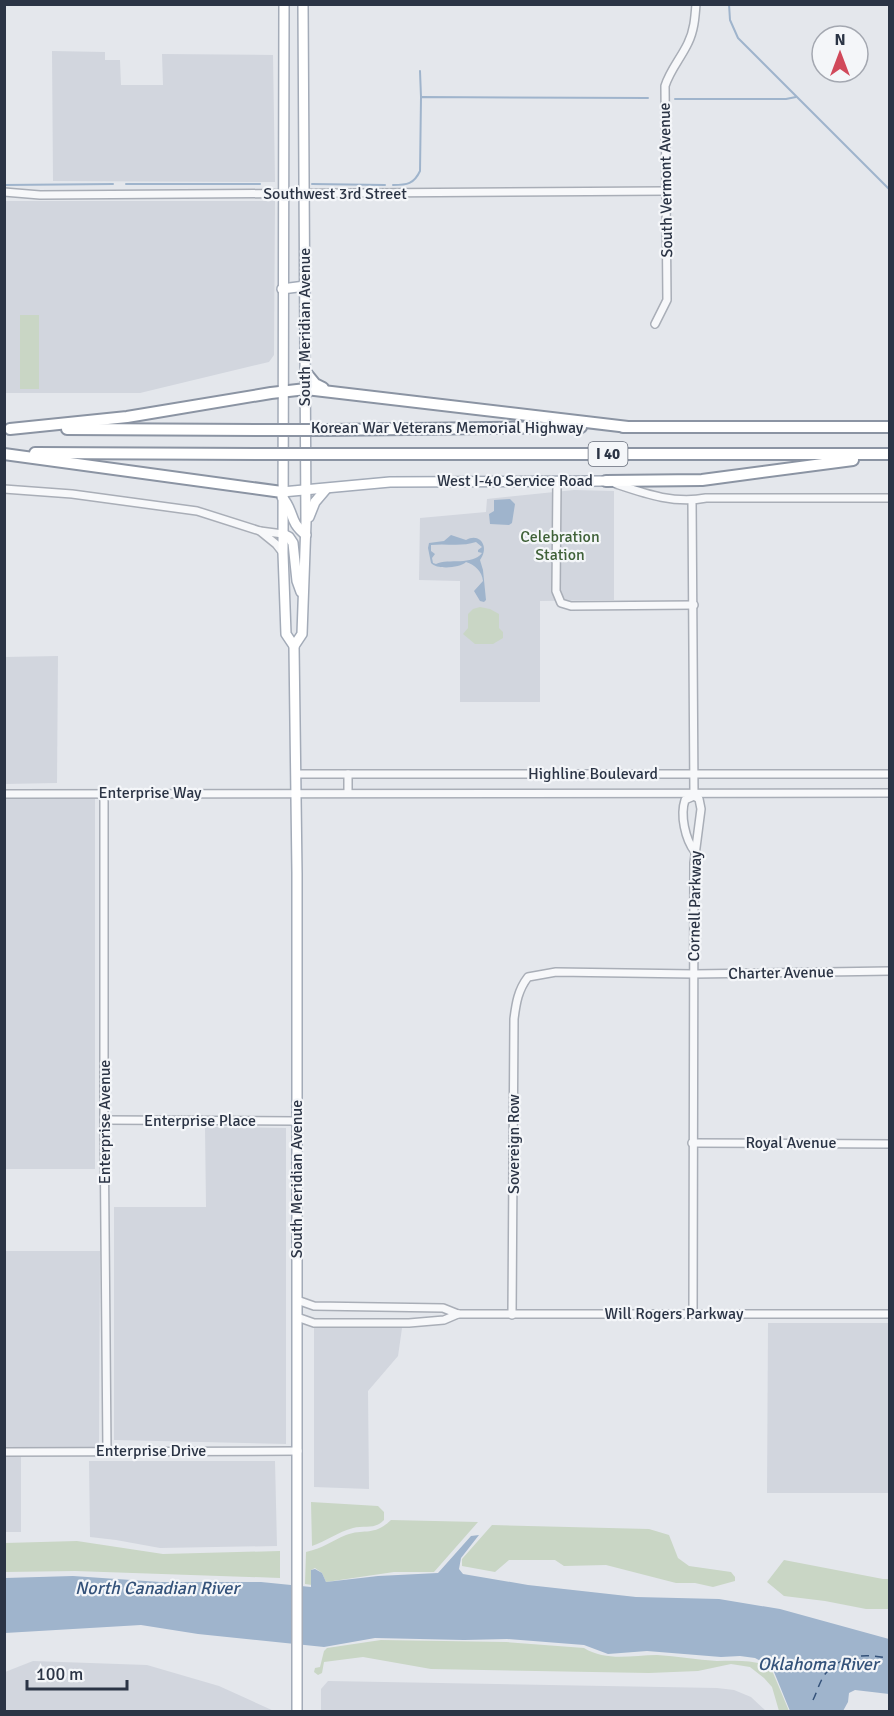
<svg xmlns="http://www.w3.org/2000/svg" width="894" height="1716" font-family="Signika,sans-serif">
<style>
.built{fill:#d2d6de}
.green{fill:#c9d6c5}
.water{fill:#9fb4cc;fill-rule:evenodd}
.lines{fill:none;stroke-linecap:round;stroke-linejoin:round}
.stream{stroke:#9fb4cc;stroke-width:2}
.ferry{stroke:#34527a;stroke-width:1.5;stroke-dasharray:8 6;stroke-linecap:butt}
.minor-casing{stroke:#a9aeb7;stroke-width:10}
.major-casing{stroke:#a3abb8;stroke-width:12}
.highway-casing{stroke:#8b94a3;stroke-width:14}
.minor{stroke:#f7f8fa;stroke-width:7}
.major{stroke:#fff;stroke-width:9}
.highway{stroke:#fff;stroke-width:10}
.highway-bridge-casing{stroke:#8b94a3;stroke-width:14;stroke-linecap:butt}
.highway-bridge{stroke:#fff;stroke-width:10}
.labels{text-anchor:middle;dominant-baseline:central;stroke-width:4.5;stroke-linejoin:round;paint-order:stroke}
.shield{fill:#f4f6f9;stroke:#676e7b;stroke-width:1.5}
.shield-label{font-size:15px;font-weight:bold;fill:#2b3445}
.street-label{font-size:16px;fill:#2b3445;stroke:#f4f6f9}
.park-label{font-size:16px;fill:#3f6138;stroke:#f4f6f9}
.water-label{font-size:18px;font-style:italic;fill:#34527a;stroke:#f4f6f9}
</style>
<rect width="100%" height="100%" fill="#e4e7ec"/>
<g class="built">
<path d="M52,51L105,52V60H120L121,85H163L162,54L273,55L275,182L53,181Z"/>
<path d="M4,201H275L274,355L269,362L140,393H5Z"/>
<path d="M574,490L614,491V600L540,601V702H460V581L419,580L420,518L486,512L487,499Z"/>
<path d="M58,656L57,783L5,784V657Z"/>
<path d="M4,797H95V1169H5Z"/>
<path d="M205,1127L286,1128V1444L114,1440V1207H206Z"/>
<path d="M5,1251H100L99,1448H21V1532H5Z"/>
<path d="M768,1323H889V1493H767Z"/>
<path d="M314,1327L402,1328L398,1356L368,1391L369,1489L314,1487Z"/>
<path d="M89,1461H275L277,1546L160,1548L116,1540L90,1537Z"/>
<path d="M33,1661L147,1665L219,1686L274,1711H5V1672Z"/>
<path d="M328,1681L717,1688L734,1690L751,1697L766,1711H321V1689Z"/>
</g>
<g class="green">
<rect x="20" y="315" width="19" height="74"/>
<path d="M480,607L490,609L499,614V628L503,632V638L493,644H475L463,634L468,628V614L473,609Z"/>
<path d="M311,1502L378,1506L384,1512V1520C375,1530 364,1525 353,1528C338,1532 326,1541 312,1546Z"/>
<path d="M391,1520L478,1522L434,1572H394L326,1582L322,1573L315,1568L311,1570L312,1585L305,1584L306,1552C324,1548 331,1541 346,1535C365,1528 373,1537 391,1520Z"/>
<path d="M492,1525L649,1529L669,1535L678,1558L689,1566L731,1572L735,1577V1581L713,1587L695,1583H676L606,1565L564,1566L555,1560H509L495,1572L462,1566V1559Z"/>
<path d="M77,1541L163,1554L280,1551V1578L75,1571L5,1572V1543Z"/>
<path d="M784,1560L883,1579H889V1609H866L825,1601L784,1596L767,1582Z"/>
<path d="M381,1640L506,1642L584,1648C607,1662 632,1655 657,1655C677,1656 697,1660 717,1661C736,1661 754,1659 771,1668L789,1711H779L772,1687L764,1678L750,1667L731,1664L698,1671L649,1673L431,1669L363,1657L324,1662L322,1673L318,1675L314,1672L315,1668L320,1667L324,1651L327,1648Z"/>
</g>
<g class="water">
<path d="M510,499L515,504L512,523L509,525L490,524L489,514L494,511V500Z"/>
<path d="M451,535L466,540C480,532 490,547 480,560L483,570L486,600L484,602L480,601L474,591L483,581C482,571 475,565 466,562C460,568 437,570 431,563L428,548L429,543L444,541ZM476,542L482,547L478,550V552L482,553C472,566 449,558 436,564L433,563L432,558L435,554L431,551V545C446,543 461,547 476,542Z"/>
<path d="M479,1535L461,1558L459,1569L463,1574L528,1585L636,1597L719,1599L780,1609L889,1639V1694L855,1690L849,1693L848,1702L843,1711H790L772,1667L755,1658L740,1656L721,1657L647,1651L608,1654L584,1645L507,1639L464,1640L375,1638L324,1647L198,1634L141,1625L5,1633V1578L73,1576L160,1582H261L311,1587V1570L315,1569L322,1573L326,1582L378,1576L438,1573L471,1536Z"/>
</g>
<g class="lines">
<g class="stream">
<path d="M729,4L730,20L738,38L890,190"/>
<path d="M420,71L421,97"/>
<path d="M675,99H786L796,97"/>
<path d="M126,184H260"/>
<path d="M312,184L385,185"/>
<path d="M4,185L113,184"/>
<path d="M393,185C407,185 414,184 420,171L421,97L648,98"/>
</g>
<path class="ferry" d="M813,1700C817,1692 820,1680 826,1673C842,1654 868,1653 890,1659"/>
<g class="minor-casing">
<g id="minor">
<path d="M4,192L40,195L667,191"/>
<path d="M655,324L667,300L665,86C670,70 681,58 688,43C694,31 695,18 696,4"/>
<path d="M557,481L556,591L561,603L571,606L694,605"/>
<path d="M616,484C646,494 674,504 706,498H890"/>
<path d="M4,489L72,494L197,511L260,531L276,544L283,553"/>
<path d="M692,501L694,796"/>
<path d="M260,531L283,534"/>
<path d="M296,774H890"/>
<path d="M348,774V793"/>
<path d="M104,793V1120L107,1451"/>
<path d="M4,794L890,793"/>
<path d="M694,796L685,800C680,815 685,839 695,852"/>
<path d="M104,1120L297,1121"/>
<path d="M692,1143L890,1144"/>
<path d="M297,1300L314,1306L443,1308L458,1314H890"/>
<path d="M693,1314L694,863L701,809L699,799L694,796"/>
<path d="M512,1315L514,1019C516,1003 518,990 528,977L556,972L694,974L890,971"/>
<path d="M297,1317L314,1323H409L444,1320L458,1314"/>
<path d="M4,1452L298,1451"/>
</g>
</g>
<g class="major-casing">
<g id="major">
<path d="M284,4L283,553L286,634L294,646L297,873V1712"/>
<path d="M282,289L305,286"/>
<path d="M282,492L390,482L606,481"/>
<path d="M282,497C295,512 288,521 306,535"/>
<path d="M309,517L315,502L326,489"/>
<path d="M283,534L289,537L293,543L297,581L301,592"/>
<path d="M294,646L302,634L306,522L303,4"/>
</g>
</g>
<g class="highway-casing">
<g id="highway">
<path d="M306,373L315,384L323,388"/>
<path d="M623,427H890"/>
<path d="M10,429L127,417L271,393L306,389L628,427"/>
<path d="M67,429L262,430"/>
<path d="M326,430L581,427"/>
<path d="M35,453L262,454"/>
<path d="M4,454L282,492"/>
<path d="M326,454H890"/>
<path d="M606,481L702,480L853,460"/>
</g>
</g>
<use href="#minor" class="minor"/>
<use href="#major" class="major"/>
<use href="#highway" class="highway"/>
<g class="highway-bridge-casing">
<g id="highway-bridge">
<path d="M262,430H326"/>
<path d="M262,454H326"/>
</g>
</g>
<use href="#highway-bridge" class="highway-bridge"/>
</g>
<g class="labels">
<rect class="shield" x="588.5" y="442" width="39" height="24" rx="4.5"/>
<g class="shield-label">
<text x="608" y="454">I 40</text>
</g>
<g class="street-label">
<text transform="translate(666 180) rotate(-91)">South Vermont Avenue</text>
<text x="335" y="194">Southwest 3rd Street</text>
<text transform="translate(305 327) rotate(-90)">South Meridian Avenue</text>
<text x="447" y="428">Korean War Veterans Memorial Highway</text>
<text x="515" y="481">West I-40 Service Road</text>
<text x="593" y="774">Highline Boulevard</text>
<text x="150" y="793">Enterprise Way</text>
<text transform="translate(695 906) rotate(-89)">Cornell Parkway</text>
<text transform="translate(781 973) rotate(-1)">Charter Avenue</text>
<text x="200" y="1121">Enterprise Place</text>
<text transform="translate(105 1122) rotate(-90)">Enterprise Avenue</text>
<text x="791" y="1143">Royal Avenue</text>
<text transform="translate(514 1144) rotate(-90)">Sovereign Row</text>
<text transform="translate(297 1179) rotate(-90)">South Meridian Avenue</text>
<text x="674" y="1314">Will Rogers Parkway</text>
<text x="151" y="1451">Enterprise Drive</text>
</g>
<g class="park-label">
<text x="560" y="537">Celebration<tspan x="560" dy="18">Station</tspan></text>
</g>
<g class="water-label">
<text x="157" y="1588">North Canadian River</text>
<text x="818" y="1664">Oklahoma River</text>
</g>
</g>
<rect width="894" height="1716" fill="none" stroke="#2b3445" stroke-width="12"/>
<g transform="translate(840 54)"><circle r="28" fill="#f4f6f9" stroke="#a4a8b1" stroke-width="1.5"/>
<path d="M0-4.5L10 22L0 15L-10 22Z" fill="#d1495b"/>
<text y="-9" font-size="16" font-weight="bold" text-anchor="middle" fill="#2b3445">N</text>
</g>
<path d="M27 1680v9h100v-9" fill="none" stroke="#2b3445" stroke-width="3"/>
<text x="36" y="1680" font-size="18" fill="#2b3445" stroke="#f4f6f9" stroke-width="4.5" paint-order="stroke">100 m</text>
</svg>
